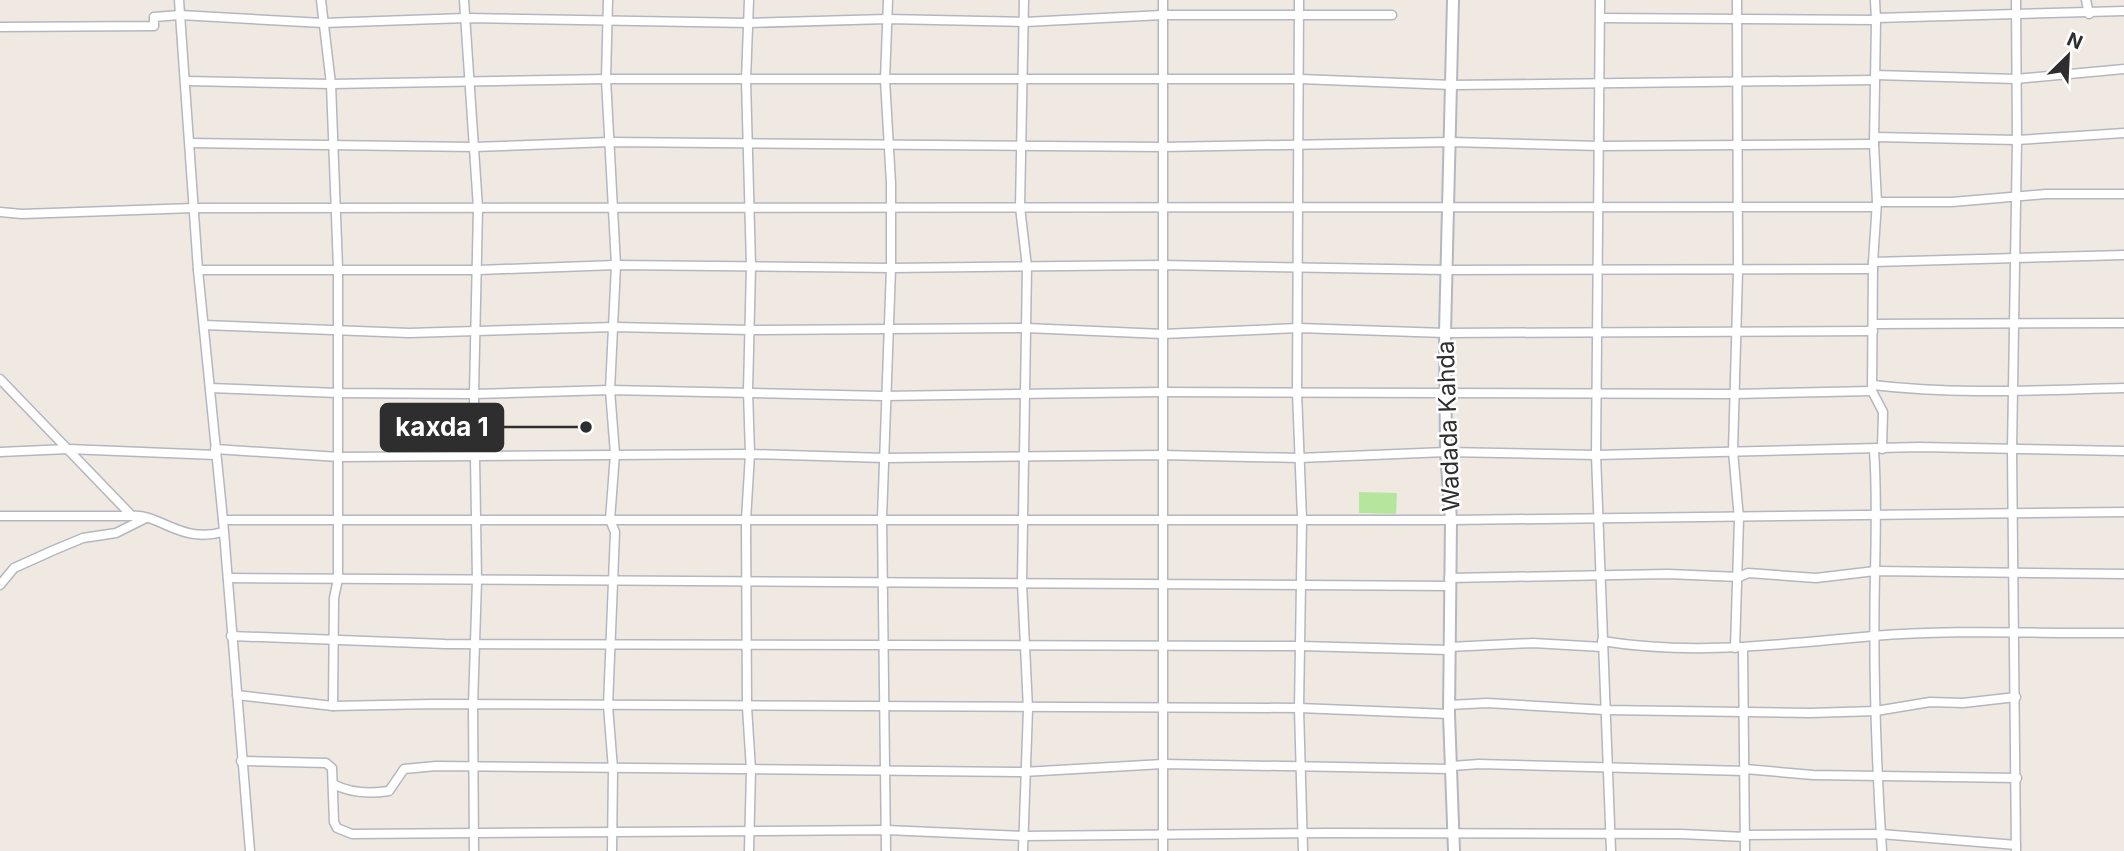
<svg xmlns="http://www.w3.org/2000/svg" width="2124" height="851" font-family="Inter,sans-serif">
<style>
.green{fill:#b6e59e}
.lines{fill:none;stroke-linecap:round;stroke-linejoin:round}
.minor-casing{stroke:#b4b7c1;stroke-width:11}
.secondary-casing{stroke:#b4b7c1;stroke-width:14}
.minor{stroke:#fff;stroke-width:8}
.secondary{stroke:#fff;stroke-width:10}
.labels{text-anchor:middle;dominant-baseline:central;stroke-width:5;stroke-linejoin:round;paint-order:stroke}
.street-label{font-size:24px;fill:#2e2e2e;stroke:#fff}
.leader{fill:none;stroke:#2e2e2e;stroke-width:2.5}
.callout-dot{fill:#2e2e2e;stroke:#fff;stroke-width:2.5}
.callout{fill:#2e2e2e;stroke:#2e2e2e;stroke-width:2.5}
.callout-label{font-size:26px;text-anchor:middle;font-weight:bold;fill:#fff}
</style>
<rect width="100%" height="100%" fill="#efe9e1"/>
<path class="green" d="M1359,492L1397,493L1396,514L1359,513Z"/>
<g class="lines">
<g class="minor-casing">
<g id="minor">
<path d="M179,0L198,270L223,520L250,851"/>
<path d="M321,0L331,84L338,268V579L334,598L333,706"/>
<path d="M464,0L478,208L474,394L477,580L473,705L474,851"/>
<path d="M608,0L606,79L616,265L610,390L615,454L610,520L615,532L608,706L613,769L612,851"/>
<path d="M749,0L746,80L751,266L748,391L750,454L746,520L747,707L751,770L749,851"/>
<path d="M1299,0L1297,392L1302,519L1299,708L1303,851"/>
<path d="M1600,0L1596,455L1611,851"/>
<path d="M1875,0L1876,20"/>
<path d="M2086,0L2089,14"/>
<path d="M1601,18L1876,20L1874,144L1877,202L1873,262L1872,391L1883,412L1882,449"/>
<path d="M1876,18L2124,11"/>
<path d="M0,27L154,26V17L180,15L323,23L466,18L749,23L887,19L1025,22L1162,15H1392"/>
<path d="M1875,75L2016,79L2124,69"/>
<path d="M187,81L331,84L606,79H1300L1452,85L1875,80"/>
<path d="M1875,137L2017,140L2124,133"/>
<path d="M190,143L474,147L610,142L1162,147L1451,142L1600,146L1874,144"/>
<path d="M1877,202H1952L2046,194H2124"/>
<path d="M0,212L22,214L194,208L1875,207"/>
<path d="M1873,262L2124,255"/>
<path d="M198,270H479L616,265L891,268L1161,265L1447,270L1873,269"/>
<path d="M1873,324L2124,323"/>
<path d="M204,325L409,333L614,327L749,330L1026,328L1163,334L1298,328L1445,333L1873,331"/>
<path d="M0,379L132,516C159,513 180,544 223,532"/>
<path d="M1873,385C1957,395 2039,390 2124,388"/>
<path d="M210,388L338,393L474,394L610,390L884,396L1161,392L1735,394L1872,391"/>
<path d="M215,449L339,457L750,454L885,458L1162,455L1299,458L1446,452L1596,455L1919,447L2124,451"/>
<path d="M1874,450C1877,491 1876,531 1875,573C1873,665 1876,759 1882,851"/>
<path d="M0,452L68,449L216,455"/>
<path d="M0,516H132"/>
<path d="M223,520H1451L2124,512"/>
<path d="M228,578L1450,586"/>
<path d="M1449,578L1668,574L1739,577L1748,573L1816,578L1875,571L2124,574"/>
<path d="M0,585L14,568L54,550L83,538L116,533L146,518"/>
<path d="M231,636L445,644L1300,646L1449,650"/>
<path d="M1602,641C1695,656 1781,644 1873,636C1956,629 2041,634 2124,633"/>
<path d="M1449,647L1533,643L1602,647"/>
<path d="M1735,648L1739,519L1733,451L1738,271L1737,0"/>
<path d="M1743,650L1745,851"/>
<path d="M237,695L333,706L433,704L1299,708L1449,714"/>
<path d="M1449,705L1487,703L1605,710L1810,713L1876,711L1930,702L1963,703L2016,697"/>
<path d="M241,761L326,763L332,768L334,822L337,828L352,834L886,830L1023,836L1329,833L1681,834L1745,837"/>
<path d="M1452,766L1479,764L1745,771"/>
<path d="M1745,769L1813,775L2017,778"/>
<path d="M333,784C350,793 369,794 389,791L404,769L436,766L1023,772L1163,764L1452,769"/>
<path d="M1744,835L1881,834L2016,845"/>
<path d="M886,851L882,519L891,268V183L885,80L888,0"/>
<path d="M1023,851L1028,709L1022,583L1027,267L1020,207L1024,0"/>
<path d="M1163,851V0"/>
<path d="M2016,851L2012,451L2017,140L2016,0"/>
</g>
</g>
<g class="secondary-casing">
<path id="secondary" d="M1453,0L1445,333L1446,452L1451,520L1449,714L1454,851"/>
</g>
<use href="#minor" class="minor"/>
<use href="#secondary" class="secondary"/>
</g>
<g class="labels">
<g class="street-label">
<text transform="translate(1448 426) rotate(-92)">Wadada Kahda</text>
</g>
</g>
<path class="leader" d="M586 427L503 427"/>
<circle class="callout-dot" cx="586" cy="427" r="7"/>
<rect class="callout" x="381" y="404" width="122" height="47" rx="7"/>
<g class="callout-label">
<text x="442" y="436">kaxda 1</text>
</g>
<g transform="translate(2068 56) rotate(24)" stroke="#ffffff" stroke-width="5" paint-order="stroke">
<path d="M0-5L12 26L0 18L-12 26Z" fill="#2e2e2e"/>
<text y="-10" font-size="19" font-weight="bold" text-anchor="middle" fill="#2e2e2e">N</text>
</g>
</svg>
